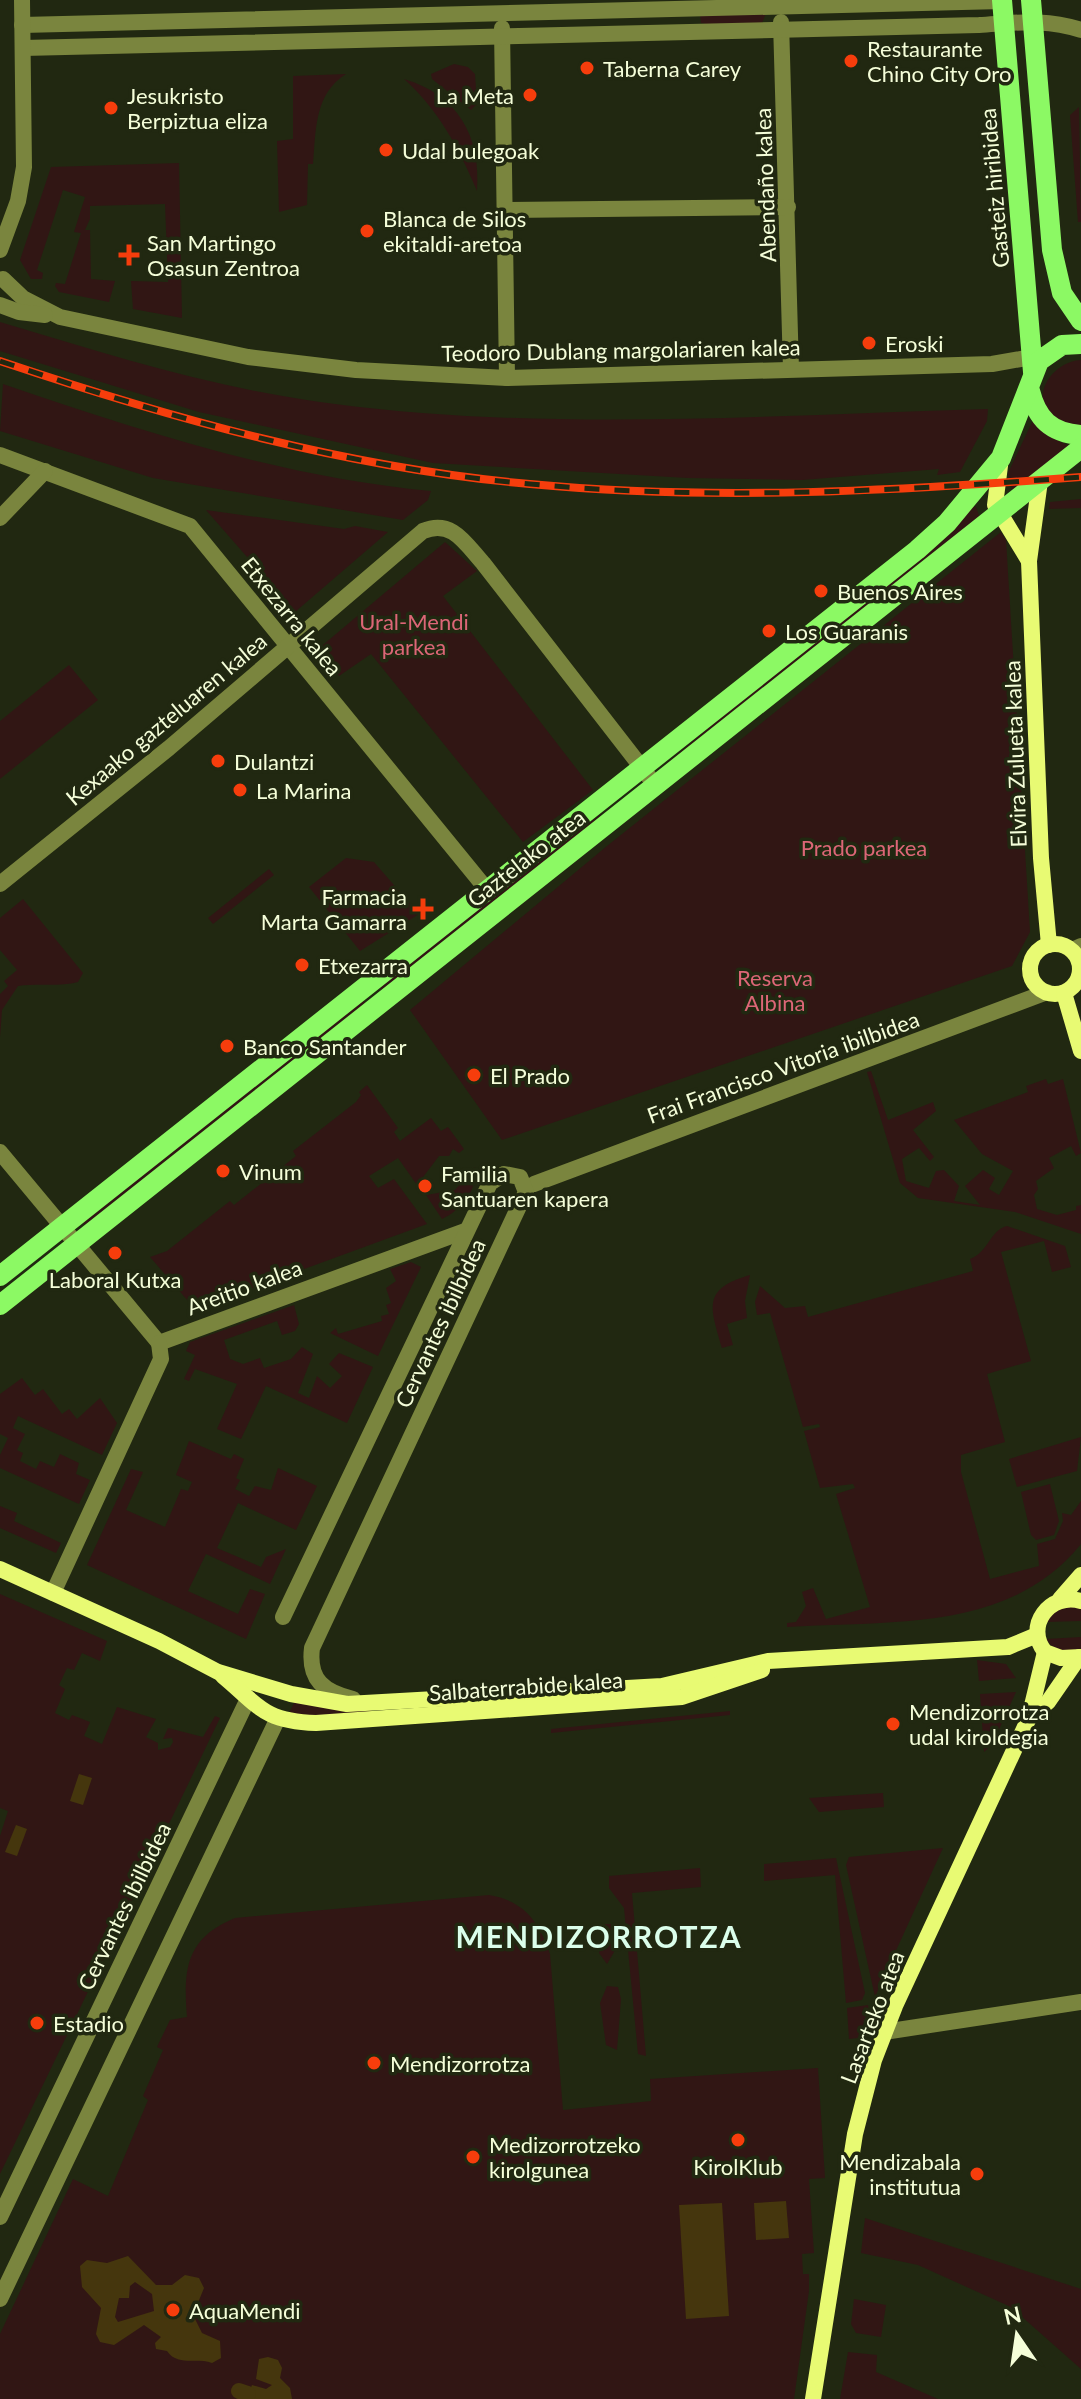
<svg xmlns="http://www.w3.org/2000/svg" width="1081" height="2399" font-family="Lato,sans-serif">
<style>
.green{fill:#311614}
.water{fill:#45360d;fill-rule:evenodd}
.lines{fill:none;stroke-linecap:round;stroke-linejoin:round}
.canal{stroke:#45360d;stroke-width:16}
.street{stroke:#7a853e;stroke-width:16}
.secondary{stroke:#e8fa73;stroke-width:16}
.primary{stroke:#8cf964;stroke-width:20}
.rail-casing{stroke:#f63d0c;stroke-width:8}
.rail{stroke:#212811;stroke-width:5;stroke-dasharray:15;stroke-linecap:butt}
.poi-dot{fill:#f63d0c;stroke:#212811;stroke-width:3}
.labels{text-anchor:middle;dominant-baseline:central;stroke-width:7;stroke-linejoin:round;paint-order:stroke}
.poi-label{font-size:22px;fill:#f5fed9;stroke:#212811;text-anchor:start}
.street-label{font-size:22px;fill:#f5fed9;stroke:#212811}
.park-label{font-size:22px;fill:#dc6677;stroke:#212811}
.district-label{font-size:30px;font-weight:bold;letter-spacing:2px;fill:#dbfeeb;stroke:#212811}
</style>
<rect width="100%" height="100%" fill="#212811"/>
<g class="green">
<path d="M700,13H766L762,23L706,24L701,23Z"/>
<path d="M454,64L468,67L475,74L477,104L471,110L432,79L431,74Z"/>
<path d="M346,74C314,94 316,131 313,164H308L307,205L279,212L277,141L293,139V76Z"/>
<path d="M404,79C458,95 481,136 477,191C460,150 438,109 404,79Z"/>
<path d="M1079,107L1081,222H1078L1070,115Z"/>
<path d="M179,163L182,318L133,309L131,281L168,282L165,204L90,206V219L85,230H90L91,279L115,281L109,302L59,292L55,286L56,283L65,284L81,233L74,232L85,197L63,190L37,270L43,273L42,279H31L20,260L51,167Z"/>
<path d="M0,322C110,355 220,390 335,404C550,432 771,415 988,409L987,421L960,472L937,475L939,469L802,480L688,478L433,463L199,412L0,351Z"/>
<path d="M1081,360V427C1074,425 1062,424 1056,419C1026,398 1053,361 1081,360Z"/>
<path d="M3,384C143,432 283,477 431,491L428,500L403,520L153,478L0,431Z"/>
<path d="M1033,420L1047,435L1071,447L1013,493L1008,473Z"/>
<path d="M1081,499V508L1049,509L1050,502Z"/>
<path d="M970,506L976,507L980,518L661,768Z"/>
<path d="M206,510L344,529L355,526L388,532L295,612Z"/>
<path d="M1001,532L1006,540L1030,932L1012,966L502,1140L410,1010L607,846Z"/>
<path d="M445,542L477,571L443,596L593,790L523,842L371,654L339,676L317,650Z"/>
<path d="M69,665L98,700L0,779V721Z"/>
<path d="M602,813L583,834L383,992L379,986Z"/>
<path d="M346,858L374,862L419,914L360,951L309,887Z"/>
<path d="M269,869L274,875L213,924L208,918Z"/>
<path d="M23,899L83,973L78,982C61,987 38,983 18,986L2,1010L0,1038V994L8,986L4,981L17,970L0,950V918Z"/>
<path d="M362,999L367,1005L87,1226L78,1220Z"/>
<path d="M871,1071L888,1120L933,1102L936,1111L913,1130L934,1157L930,1161L919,1148L902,1159L906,1181L929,1188L936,1171L944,1170L959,1186L954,1201L980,1205L965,1186L983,1170L995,1178L989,1189L999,1195L1013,1171L982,1154L954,1120L1028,1092L1026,1086L1046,1079L1048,1084L1063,1079L1081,1153L1076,1156L1071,1146L1049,1158L1054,1168L1036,1181L1038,1189L1034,1195L1037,1209L1057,1215L1076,1210V1206L1081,1205V1234L1015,1212L918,1198L900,1183L867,1072Z"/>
<path d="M367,1085L398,1128L394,1132L400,1141L431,1118L441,1131L448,1127L464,1149L459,1153L453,1149L449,1156H439L417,1185L398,1158L369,1176L378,1188L394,1179L427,1224L195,1309L150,1257L167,1251L230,1201L234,1205L296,1156L293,1151L356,1102L361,1095L359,1092Z"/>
<path d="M475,1167C477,1191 463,1209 442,1219L426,1195L455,1190Z"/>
<path d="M1007,1226L1065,1246L1071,1267L1052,1272L1044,1241L1001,1252L1031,1361L987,1374L1005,1442L961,1455V1472L990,1579L1039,1566L1037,1544L1055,1539L1063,1521L1062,1513L1071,1515L1081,1501V1544C1009,1633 891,1620 787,1627V1623L796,1622L806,1606L802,1592L813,1588L826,1619L870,1607L836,1494L855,1488L853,1484L820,1488L804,1431L820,1427L819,1424L803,1427L770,1313L757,1315L755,1302L760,1286L785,1308L805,1306L808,1317L973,1271L970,1259C989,1252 989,1231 1007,1226Z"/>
<path d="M411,1262L421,1267L378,1356L330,1333L336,1328L338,1334L382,1321L381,1316L389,1314L386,1305L391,1303L386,1288L396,1281L390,1269Z"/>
<path d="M750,1275L745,1301L747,1318L727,1324L733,1345L722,1348C710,1306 702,1289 750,1275Z"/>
<path d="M294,1305L299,1324L295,1331L282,1335L277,1321L224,1340L230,1359L243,1364L260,1358L264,1368L291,1359L302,1347L313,1354L298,1393L309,1398L317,1376L330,1388L342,1376L329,1364L339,1353L373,1367L347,1423L266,1386L241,1439L217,1429L237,1384L195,1369L189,1381L184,1379L195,1355L186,1351L190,1342Z"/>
<path d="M22,1378L35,1395L43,1389L62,1414L69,1409L77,1419L100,1398L117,1423L102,1455L18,1416L13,1428L25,1434L17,1450L23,1453L20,1461L36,1469L40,1461L54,1467L60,1454L79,1463L76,1474L90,1480L79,1504L0,1468V1455L8,1438L0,1434V1394Z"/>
<path d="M1081,1437L1077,1471L1017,1487L1009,1459Z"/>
<path d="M189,1441L231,1459L234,1454L244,1459L236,1478L240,1480L235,1489L249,1496L255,1486L271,1490L278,1468L317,1486L296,1530L238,1503L217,1548L261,1567L266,1557L286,1549L270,1584L206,1554L188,1591L238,1614L250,1589L265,1594L246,1639L87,1565L131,1469L143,1472L126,1510L165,1527L181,1489L188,1491L192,1482L176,1475Z"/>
<path d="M1050,1484L1059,1521L1054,1535L1036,1540L1031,1535L1021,1492Z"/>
<path d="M0,1506L17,1513L14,1521L61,1543L56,1553L0,1528Z"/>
<path d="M0,1594L107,1641L100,1661L82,1653L74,1670L67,1668L59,1685L65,1689L55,1713L69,1720L72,1715L90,1722L84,1736L102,1744L117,1707L156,1719L146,1737L158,1743V1750L170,1747L173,1742L172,1738L163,1739L168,1728L203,1737L215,1716L220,1718L0,2174V1836L8,1811L0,1808Z"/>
<path d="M1081,1605V1621L1046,1622L1048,1611Z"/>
<path d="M1081,1637V1650C1067,1654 1053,1651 1046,1639Z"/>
<path d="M977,1660L1006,1664L1016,1678L979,1681Z"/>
<path d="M1016,1692L992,1745L984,1752L980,1694Z"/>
<path d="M296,1699L371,1710L373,1712L319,1718L288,1715Z"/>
<path d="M730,1711V1715L551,1733V1729Z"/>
<path d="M883,1793L884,1807L819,1812L809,1798Z"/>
<path d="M943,1848L882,1981L875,1997L846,1865L849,1857Z"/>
<path d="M836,1858L865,1993L862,2000L846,2003L835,1875L764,1881V1864Z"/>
<path d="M700,1868L701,1887L632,1893L646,2056L638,2054L624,1908L609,1888V1876Z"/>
<path d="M489,1895C524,1901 539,1921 550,1954L563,2110L651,2101L650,2079L818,2068L825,2178L809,2179L814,2253L802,2254L803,2274H809V2291L794,2399H0V2334L73,2179L108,2196L148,2100L143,2096L163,2050L157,2047L170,2020L187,2017C183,1969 186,1938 235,1918Z"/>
<path d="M605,1924H611L617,1947L607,1964L599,1953Z"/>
<path d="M607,1986L618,1987L621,1999L617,2050L606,2045L600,2003Z"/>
<path d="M868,2005L869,2011L858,2038L849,2039L847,2008Z"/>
<path d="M865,2218L1081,2289V2369L1011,2307L918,2265L861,2253Z"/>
<path d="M854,2299L886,2305L881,2337L856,2333L851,2324Z"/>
<path d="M848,2352L877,2355L876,2372L938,2399H840Z"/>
</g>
<g class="water">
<path d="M79,1774L92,1778L83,1805L70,1801Z"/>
<path d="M16,1825L27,1829L17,1856L5,1852Z"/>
<path d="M786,2201L789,2238L756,2240L754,2203Z"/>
<path d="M722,2203L729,2316L686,2319L679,2205Z"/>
<path d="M128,2256L156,2285H172L185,2275L199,2278L204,2288L193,2315L202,2333L220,2341L221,2358L212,2363C196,2357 178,2367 167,2351L156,2349L155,2343L161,2337L144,2325L114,2345L100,2342L96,2334L101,2308L82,2287L80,2266L87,2260L107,2263ZM135,2282L152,2294L154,2311L118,2322L115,2317L119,2298H129L130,2286Z"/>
<path d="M268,2357L278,2360L282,2368L280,2378L290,2388L292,2399H246L252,2385L266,2389L272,2385L256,2379L259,2359Z"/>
</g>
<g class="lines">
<path class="canal" d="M239,2391L248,2394"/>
<g class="street">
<path d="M781,22L791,369"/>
<path d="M22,25L1002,1"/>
<path d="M502,28L507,378"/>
<path d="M23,48L979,25C1015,23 1046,18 1081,30"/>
<path d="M505,210L788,207"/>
<path d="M0,250L18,201L24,167L22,0"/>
<path d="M3,279L23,298L60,317L248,357L356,370L507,378L992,364L1043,355"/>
<path d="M0,305L19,312L45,315"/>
<path d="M0,455L190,526L488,891"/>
<path d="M0,518L45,471"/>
<path d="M0,884L169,748L423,531C452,519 465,543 483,563L649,777"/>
<path d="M1072,950L1081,946"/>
<path d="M1078,979L1081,978"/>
<path d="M0,1152L159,1343L465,1231"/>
<path d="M534,1184L1047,992"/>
<path d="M53,1593L161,1359L159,1343"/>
<path d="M283,1617L490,1183L504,1174L520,1177L526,1192L521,1202L312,1648C308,1680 324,1692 353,1699"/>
<path d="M884,2032L1081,2002"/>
<path d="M0,2217L247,1701"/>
<path d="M0,2299L278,1718"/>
</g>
<g class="secondary">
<path d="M1001,458L995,505L1029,561"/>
<path d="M1040,481L1029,561L1041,858L1049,945"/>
<circle cx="1055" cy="969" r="25"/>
<path d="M1064,993L1081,1051"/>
<path d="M0,1569L159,1641L218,1672L291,1694L347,1704L662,1686L768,1661L1008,1647L1037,1635"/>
<path d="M1060,1599L1081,1575"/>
<path d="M1081,1601C1050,1592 1024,1626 1045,1652L1061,1658L1081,1657"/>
<path d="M223,1676C259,1706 263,1721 316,1723L682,1697L762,1670"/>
<path d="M1029,1718L1048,1702L1079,1657"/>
<path d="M813,2399L855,2134L874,2060L895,2006L1029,1718L1045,1652"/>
</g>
<g class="primary">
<path d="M1002,0L1033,372"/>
<path d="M1031,0L1052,250L1062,293L1081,321"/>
<path d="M1030,391C1037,419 1051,433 1081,435"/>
<path d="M0,1276L917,550L947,523L1001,458L1039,361L1062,345L1081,344"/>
<path d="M0,1305L1081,448"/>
</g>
<g class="rail-casing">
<path id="rail" d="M0,361C173,419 348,468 530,484C715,501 897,491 1081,477"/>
</g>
<use href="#rail" class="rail"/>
</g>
<g class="poi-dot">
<circle cx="851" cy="61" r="8"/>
<circle cx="587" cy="68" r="8"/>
<circle cx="530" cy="95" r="8"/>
<circle cx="111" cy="108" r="8"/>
<circle cx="386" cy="150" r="8"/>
<circle cx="367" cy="231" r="8"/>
<path d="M125 243h8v8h8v8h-8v8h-8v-8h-8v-8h8z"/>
<circle cx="869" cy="343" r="8"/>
<circle cx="821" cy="591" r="8"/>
<circle cx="769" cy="631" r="8"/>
<circle cx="218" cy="761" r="8"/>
<circle cx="240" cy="790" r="8"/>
<path d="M419 897h8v8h8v8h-8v8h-8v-8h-8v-8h8z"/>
<circle cx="302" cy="965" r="8"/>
<circle cx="227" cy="1046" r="8"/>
<circle cx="474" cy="1075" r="8"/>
<circle cx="223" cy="1171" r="8"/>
<circle cx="425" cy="1186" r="8"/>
<circle cx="115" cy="1253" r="8"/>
<circle cx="893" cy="1724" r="8"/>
<circle cx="37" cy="2023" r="8"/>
<circle cx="374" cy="2063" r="8"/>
<circle cx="738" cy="2140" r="8"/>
<circle cx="473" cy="2157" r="8"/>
<circle cx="977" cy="2174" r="8"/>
<circle cx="173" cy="2310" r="8"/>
</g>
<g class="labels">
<g class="poi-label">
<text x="867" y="48">Restaurante<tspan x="867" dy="25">Chino City Oro</tspan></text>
<text x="603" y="68">Taberna Carey</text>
<text x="127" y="95">Jesukristo<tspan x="127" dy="25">Berpiztua eliza</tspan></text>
<text x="514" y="95" text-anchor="end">La Meta</text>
<text x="402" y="150">Udal bulegoak</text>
<text x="383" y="218">Blanca de Silos<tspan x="383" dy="25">ekitaldi-aretoa</tspan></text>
<text x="147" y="242">San Martingo<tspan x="147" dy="25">Osasun Zentroa</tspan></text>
<text x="885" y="343">Eroski</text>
<text x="837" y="591">Buenos Aires</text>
<text x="785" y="631">Los Guaranis</text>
<text x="234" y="761">Dulantzi</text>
<text x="256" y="790">La Marina</text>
<text x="407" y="896" text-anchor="end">Farmacia<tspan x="407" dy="25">Marta Gamarra</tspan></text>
<text x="318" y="965">Etxezarra</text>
<text x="243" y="1046">Banco Santander</text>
<text x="490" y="1075">El Prado</text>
<text x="239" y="1171">Vinum</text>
<text x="441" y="1173">Familia<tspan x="441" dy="25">Santuaren kapera</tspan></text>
<text x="115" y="1279" text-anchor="middle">Laboral Kutxa</text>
<text x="909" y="1711">Mendizorrotza<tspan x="909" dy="25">udal kiroldegia</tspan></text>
<text x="53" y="2023">Estadio</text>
<text x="390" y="2063">Mendizorrotza</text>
<text x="489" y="2144">Medizorrotzeko<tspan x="489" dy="25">kirolgunea</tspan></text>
<text x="961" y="2161" text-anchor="end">Mendizabala<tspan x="961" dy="25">institutua</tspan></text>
<text x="738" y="2166" text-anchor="middle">KirolKlub</text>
<text x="189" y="2310">AquaMendi</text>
</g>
<g class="street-label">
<text transform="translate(765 185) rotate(-92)">Abendaño kalea</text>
<text transform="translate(994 188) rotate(-95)">Gasteiz hiribidea</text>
<text transform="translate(621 350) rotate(-1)">Teodoro Dublang margolariaren kalea</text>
<text transform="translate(292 616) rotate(51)">Etxezarra kalea</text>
<text transform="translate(166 719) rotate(-40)">Kexaako gazteluaren kalea</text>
<text transform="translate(1015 754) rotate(-92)">Elvira Zulueta kalea</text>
<text transform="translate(526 858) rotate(-38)">Gaztelako atea</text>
<text transform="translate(783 1067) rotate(-20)">Frai Francisco Vitoria ibilbidea</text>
<text transform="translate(244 1287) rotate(-20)">Areitio kalea</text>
<text transform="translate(440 1323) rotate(-65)">Cervantes ibilbidea</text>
<text transform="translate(526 1686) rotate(-4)">Salbaterrabide kalea</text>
<text transform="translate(124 1906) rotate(-64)">Cervantes ibilbidea</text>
<text transform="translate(872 2017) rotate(-69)">Lasarteko atea</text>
</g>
<g class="park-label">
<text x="414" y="621">Ural-Mendi<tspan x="414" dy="25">parkea</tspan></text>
<text x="864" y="847">Prado parkea</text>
<text x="775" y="977">Reserva<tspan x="775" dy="25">Albina</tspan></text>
</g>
<g class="district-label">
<text x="599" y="1936">MENDIZORROTZA</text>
</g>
</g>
<g transform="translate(1017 2335) rotate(347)" stroke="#212811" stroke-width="6" paint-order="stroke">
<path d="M0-6L14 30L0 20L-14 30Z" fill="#f5fed9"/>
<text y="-12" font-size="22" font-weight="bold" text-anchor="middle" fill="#f5fed9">N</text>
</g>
</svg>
